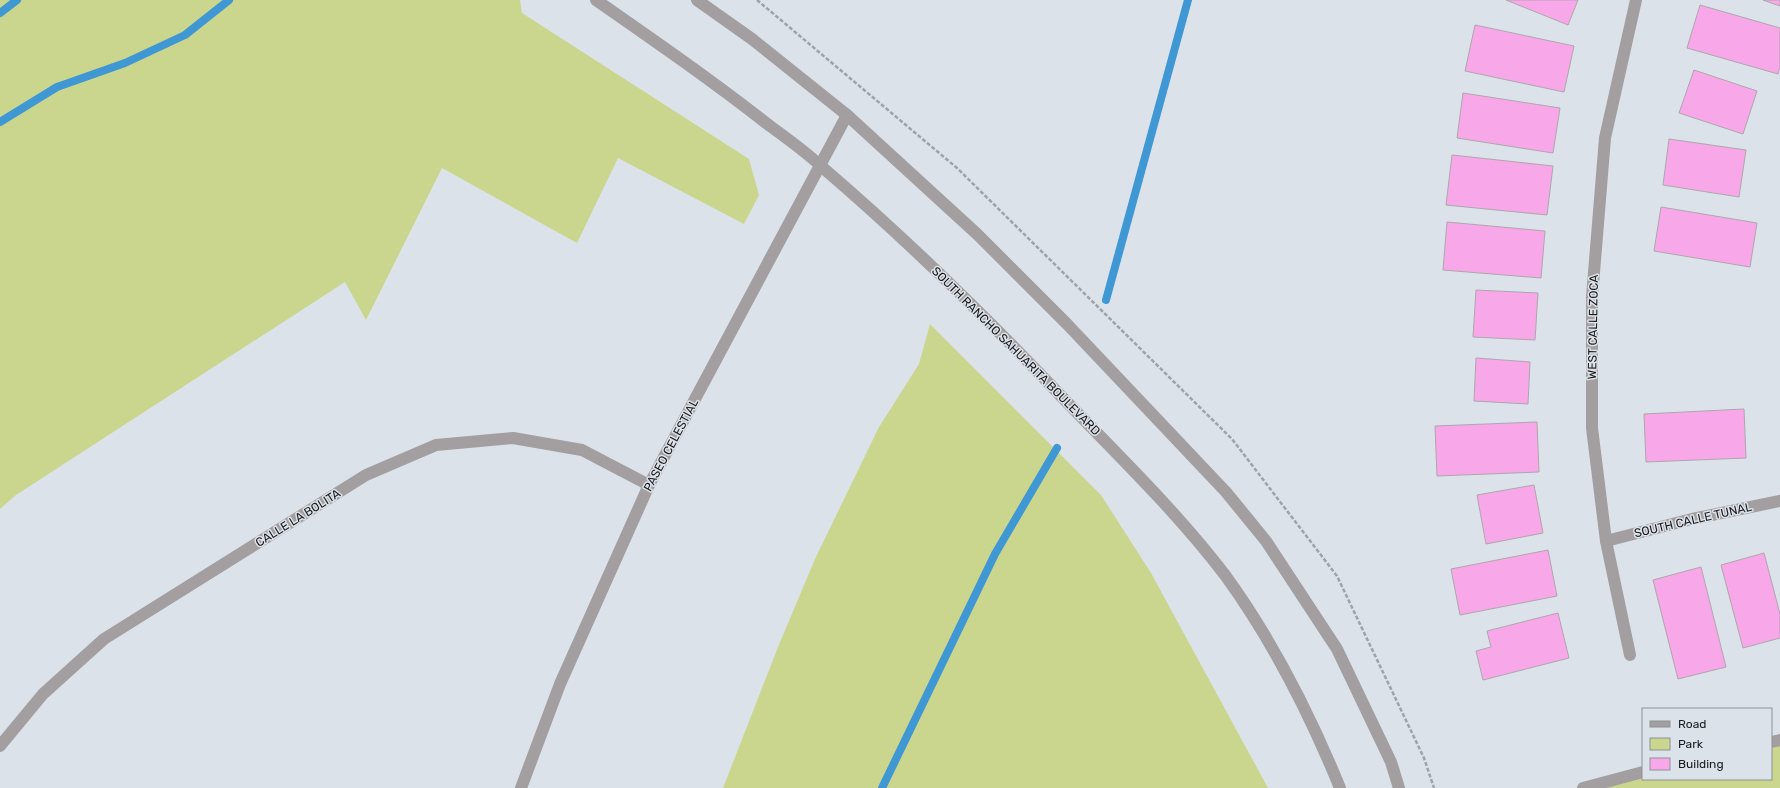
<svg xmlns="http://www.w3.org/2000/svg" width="1780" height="788" font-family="Rubik,sans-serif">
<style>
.green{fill:#cad68d}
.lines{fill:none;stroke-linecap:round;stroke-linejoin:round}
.stream{stroke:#3f97d4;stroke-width:8}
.building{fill:#f8a8e8;stroke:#aea6ac}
.path{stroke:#9da3a8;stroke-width:2.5;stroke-dasharray:4 2;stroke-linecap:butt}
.minor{stroke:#a39e9f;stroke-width:12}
.labels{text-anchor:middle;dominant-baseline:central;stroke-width:3;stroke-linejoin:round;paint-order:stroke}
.street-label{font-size:12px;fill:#181a1d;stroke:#dbe2e9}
</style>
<rect width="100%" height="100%" fill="#dbe2e9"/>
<g class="green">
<path d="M0,0H520L522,13L749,159L759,195L744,224L618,158L577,243L442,168L366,320L345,282L16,495L0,509Z"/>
<path d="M930,324L1101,495L1151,573L1268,788H723L778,647L815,559L879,427L919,364Z"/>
<path d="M1780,740V788H1583L1643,772V779H1771V742Z"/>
</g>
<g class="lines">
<g class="stream">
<path d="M0,13L17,0"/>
<path d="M0,122L57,87L125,63L185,35L229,0"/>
<path d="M1106,300L1188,0"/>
<path d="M882,788L995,554L1057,448"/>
</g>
</g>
<g class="building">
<path d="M1506,0H1578L1568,25Z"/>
<path d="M1763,0H1780V6Z"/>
<path d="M1700,5L1780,28V67L1778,74L1687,48Z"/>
<path d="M1475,25L1574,46L1564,92L1465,71Z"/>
<path d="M1694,70L1757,91L1743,134L1679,113Z"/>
<path d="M1463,93L1560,108L1553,153L1457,138Z"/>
<path d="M1669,139L1746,150L1739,197L1663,185Z"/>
<path d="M1452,155L1553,166L1547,215L1446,205Z"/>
<path d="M1661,207L1757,223L1750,267L1654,251Z"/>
<path d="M1447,222L1545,231L1541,278L1443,270Z"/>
<path d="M1476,290L1538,293L1535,340L1473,337Z"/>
<path d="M1476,358L1530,362L1528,404L1474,401Z"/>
<path d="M1744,409L1746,458L1646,462L1644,414Z"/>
<path d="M1537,422L1539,472L1437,476L1435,426Z"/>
<path d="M1534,485L1543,533L1486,544L1477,495Z"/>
<path d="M1548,550L1557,596L1460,615L1451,569Z"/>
<path d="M1764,553L1780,614V638L1743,648L1721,565Z"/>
<path d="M1701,567L1726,667L1678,679L1653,580Z"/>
<path d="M1558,613L1569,658L1483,680L1476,651L1491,647L1487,631Z"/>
</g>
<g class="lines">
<path class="path" d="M757,0L957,168L1232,439L1337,576L1424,758L1434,788"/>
<g class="minor">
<path d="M596,0C655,41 714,82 770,126C788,139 806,152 822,167C906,239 985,316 1061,396C1117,454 1176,511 1225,575C1273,641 1309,712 1340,788"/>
<path d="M697,0L752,39L847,115L977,234L1067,324L1226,492L1266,541L1337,649L1391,762L1399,788"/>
<path d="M1606,541L1692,519L1780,501"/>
<path d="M1630,655L1606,541L1592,428V297L1605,138L1636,0"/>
<path d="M1771,742L1780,740"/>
<path d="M0,746L43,694L104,639L366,475L436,445L513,438L582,450L649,485"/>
<path d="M521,788L560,684L649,485L847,115"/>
<path d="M1583,788L1643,772"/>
</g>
</g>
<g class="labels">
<g class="street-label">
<text transform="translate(1593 327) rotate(-89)">WEST CALLE ZOCA</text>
<text transform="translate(1016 351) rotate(45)">SOUTH RANCHO SAHUARITA BOULEVARD</text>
<text transform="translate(671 445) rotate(-62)">PASEO CELESTIAL</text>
<text transform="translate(298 518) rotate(-32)">CALLE LA BOLITA</text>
<text transform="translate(1693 520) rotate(-13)">SOUTH CALLE TUNAL</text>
</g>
</g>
<rect x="1642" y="708" width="130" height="72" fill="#dbe2e9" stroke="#8d9297"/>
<rect x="1650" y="721" width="20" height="6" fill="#a39e9f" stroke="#8d9297"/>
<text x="1678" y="728" font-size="12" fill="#181a1d">Road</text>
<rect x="1650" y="738" width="20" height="12" fill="#cad68d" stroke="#8d9297"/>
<text x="1678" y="748" font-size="12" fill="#181a1d">Park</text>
<rect x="1650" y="758" width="20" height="12" fill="#f8a8e8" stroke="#8d9297"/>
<text x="1678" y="768" font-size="12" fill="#181a1d">Building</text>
</svg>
